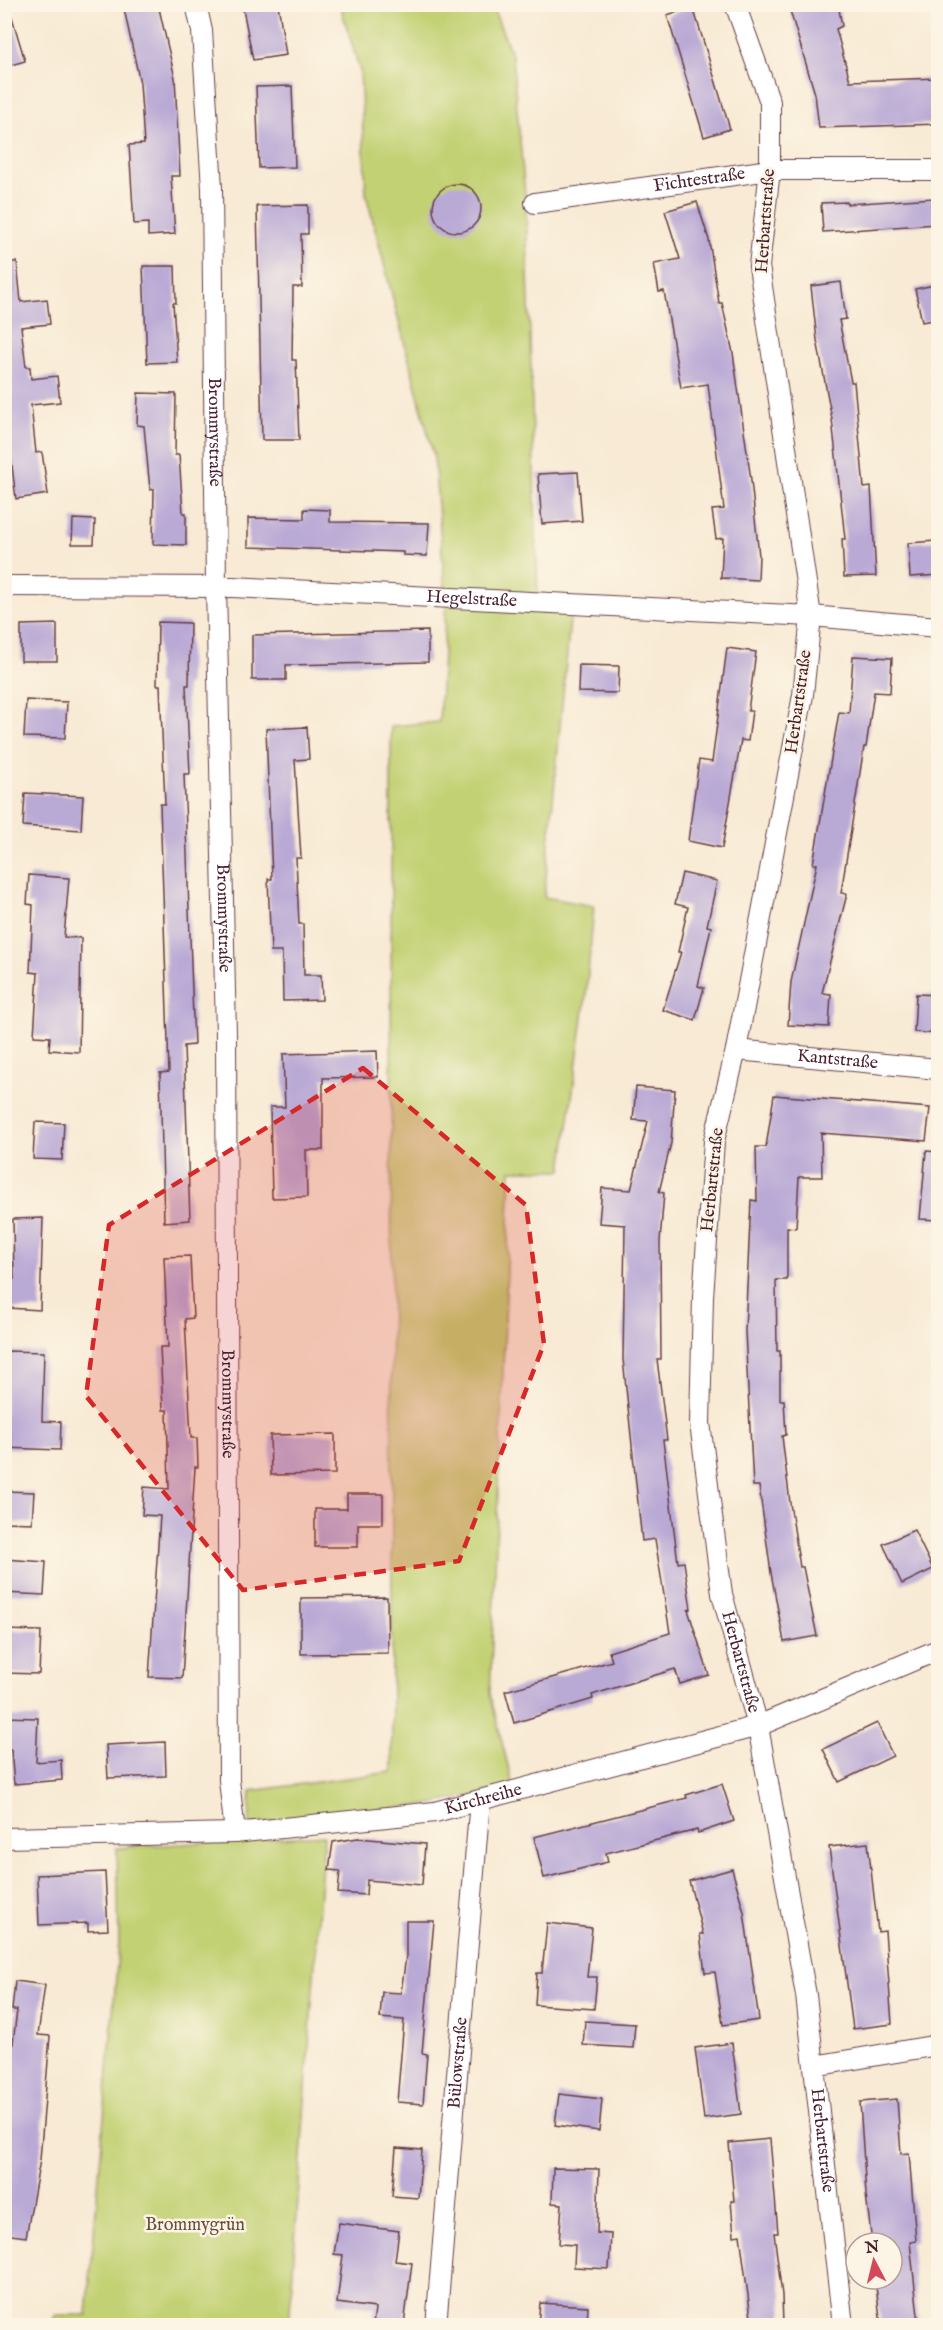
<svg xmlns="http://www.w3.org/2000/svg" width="943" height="2330" font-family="'IM FELL English',serif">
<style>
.green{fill:#c2d173;stroke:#86784f;stroke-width:1.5}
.building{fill:#b9a9d5}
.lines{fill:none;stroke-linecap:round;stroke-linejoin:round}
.minor-casing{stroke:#643d44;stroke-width:22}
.minor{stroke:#fff;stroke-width:20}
.marked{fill:#d62828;fill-opacity:0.2;stroke:#d62828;stroke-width:4.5;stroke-dasharray:12 8;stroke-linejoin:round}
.labels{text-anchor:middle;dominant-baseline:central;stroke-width:5;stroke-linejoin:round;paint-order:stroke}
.street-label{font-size:18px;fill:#4a1f2b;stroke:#fcf5e5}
.park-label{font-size:18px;fill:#684c3d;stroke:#fcf5e5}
</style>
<rect width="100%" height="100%" fill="#fcf5e5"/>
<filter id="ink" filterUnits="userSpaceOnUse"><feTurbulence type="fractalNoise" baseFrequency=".0167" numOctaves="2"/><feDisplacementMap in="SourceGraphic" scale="12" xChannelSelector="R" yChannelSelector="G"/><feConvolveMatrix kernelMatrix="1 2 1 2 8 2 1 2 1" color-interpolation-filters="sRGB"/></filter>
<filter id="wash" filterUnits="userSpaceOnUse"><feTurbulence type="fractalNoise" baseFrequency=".008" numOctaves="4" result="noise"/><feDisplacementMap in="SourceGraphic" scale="24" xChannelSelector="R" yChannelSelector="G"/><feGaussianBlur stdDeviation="1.35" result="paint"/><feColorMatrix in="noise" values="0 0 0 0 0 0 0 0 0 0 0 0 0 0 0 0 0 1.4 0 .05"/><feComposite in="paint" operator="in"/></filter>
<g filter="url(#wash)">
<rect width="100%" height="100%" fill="#f8ead4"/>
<g class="green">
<path d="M340,5H492L512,56L526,205L538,602L571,609L544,897L594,906L586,995L562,1170H511L490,1694L513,1786L432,1804L249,1825L251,1791L392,1772L391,726L439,722L446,602L434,457L366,194L360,71Z"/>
<path d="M324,1835L289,2325L53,2326L56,2315H87L119,1942L117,1848Z"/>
</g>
<g id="blocks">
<g class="building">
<path d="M123,4H158L175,78L180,176H171L175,234L148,236V223L134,224L129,145L144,144L140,83Z"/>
<path d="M242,4H278L286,55L253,60Z"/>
<path d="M788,4H838L842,26L836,29L850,81L939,78V124L819,128L815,94Z"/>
<path d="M9,7L25,61L4,67V8Z"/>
<path d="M693,7L730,129L704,137L667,15Z"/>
<path d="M292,86L295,167L259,168L256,87Z"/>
<circle cx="457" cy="208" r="24"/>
<path d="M934,198L936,224L823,232L821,203L847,202V204Z"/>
<path d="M697,202L709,240L719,303H722L733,353L751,480L759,556L758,580L721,578L723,538L716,539L712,510L724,509L708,384L681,388L664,291L659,292L654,264L680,259L665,211Z"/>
<path d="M308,205V234H301L302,287H293L292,360H296L299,440H262L257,206Z"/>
<path d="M4,262H17L21,302L47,299L50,324L21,327L26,367H30L31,379L57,376L60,402L31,405L36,453L42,452L48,494L16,499L4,399Z"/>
<path d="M143,266H175L176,303H173L177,362L147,363Z"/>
<path d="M841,282L846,319L839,320L851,382H854L864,488L871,487L876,576L844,577L842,539H845L832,419L817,340L811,286Z"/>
<path d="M939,284V319L922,322L915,289Z"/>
<path d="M138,393L176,394L175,455H179L183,513H186V545L153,544L154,489L150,490L144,426L137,425Z"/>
<path d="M578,472L582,521L542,524L538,474Z"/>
<path d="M304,509L330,510V522L429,523L427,556L403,555V552L248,547V518L304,519Z"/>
<path d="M73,519L95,520L94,544H72Z"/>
<path d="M936,541L939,575L910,577L908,543Z"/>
<path d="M158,622L190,623L189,685H186L190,774H184L194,1045L184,1046L190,1220L164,1222L160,1073L169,1072L160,804H165L160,685H157Z"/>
<path d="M57,624V661H21V625Z"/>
<path d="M428,631V662L286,665V680H252V635Z"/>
<path d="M727,648L756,652L748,711H752L748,741L741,740L722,848L688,841L699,760L712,762Z"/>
<path d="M853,656L892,658L890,693L874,692L866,747H864L841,893L847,894L822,993L831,994L829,1027L788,1025L791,982L817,864H813L839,712L849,713Z"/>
<path d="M579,665L619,666L618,693L578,692Z"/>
<path d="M26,700L67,702L65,738L24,737Z"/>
<path d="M307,727L309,759L295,760L301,858H296L299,924H303L304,975H321L322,1000L283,1001L282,952H271L268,879H272L266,729Z"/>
<path d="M25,793L83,796L81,830L23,826Z"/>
<path d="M682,873L717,881L707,926L711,927L698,986L704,988L695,1020L663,1010L681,952H678L688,907L675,904Z"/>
<path d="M29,875L69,878L64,937L81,938L79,1052L49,1050L50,1037L34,1036L38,973L30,972L33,905L27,904Z"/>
<path d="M916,994L939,995V1034L914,1032Z"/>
<path d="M377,1051L378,1077L323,1078V1150H306L307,1197L272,1198L270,1107H285L283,1054Z"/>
<path d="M636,1087L675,1090L671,1143L659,1192L664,1193L660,1241L661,1359H657L667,1440H663L678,1563L684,1562L691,1609L688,1610L709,1675L680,1684L675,1669L592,1695L593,1699L514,1723L505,1691L612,1661L609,1652L670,1633L655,1539L642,1541L623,1359L625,1225L599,1223L602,1188L631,1190L648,1121L633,1120Z"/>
<path d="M774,1095L930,1108L926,1141L821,1133L822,1177H799L796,1228L787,1227V1280H776L777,1351H780V1400H784L786,1435L782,1436L790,1503L800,1567H803L817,1636L784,1642L771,1573L759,1486H753L745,1331L751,1200L757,1201L756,1147H766Z"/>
<path d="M35,1122L64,1123L62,1160L33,1159Z"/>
<path d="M926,1151L939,1152V1220L920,1219Z"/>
<path d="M43,1218L40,1310L8,1308L10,1279H14L13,1219Z"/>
<path d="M190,1256L193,1318L185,1319L191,1438H197L198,1467H195L182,1678L149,1677L160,1516L142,1515L144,1487L169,1489L167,1410H163L160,1347H168L164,1257Z"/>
<path d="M6,1351L44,1352L42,1421L61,1422L60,1450L4,1448Z"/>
<path d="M335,1434V1474L271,1475L270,1435Z"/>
<path d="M4,1491L34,1492L32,1523L4,1522Z"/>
<path d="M347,1494H383V1524H358V1547H315V1509H347Z"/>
<path d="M914,1530L933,1569L902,1584L883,1544Z"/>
<path d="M4,1559L46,1562L44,1595L4,1593Z"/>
<path d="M387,1597L388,1653L301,1654V1598Z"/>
<path d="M4,1630L41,1631L39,1674L4,1673Z"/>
<path d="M4,1717L38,1718L36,1762L61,1760L62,1780L14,1784L11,1750L4,1749Z"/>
<path d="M877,1723L893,1756L839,1782L823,1749Z"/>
<path d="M165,1742L166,1776L108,1778L106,1745Z"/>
<path d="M722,1784L734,1821L698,1833L697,1830L606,1853L608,1862L544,1878L534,1837L687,1798L686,1795Z"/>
<path d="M358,1838L425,1844L422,1885L367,1880L366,1895L338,1893L340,1871L329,1870L333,1842Z"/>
<path d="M868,1843L878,1932L885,1931L892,2024L853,2029L829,1847Z"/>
<path d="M732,1869L744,1912L759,2020L723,2025L715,1972L705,1973L700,1934H703L689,1881Z"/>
<path d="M105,1872L108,1930L88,1931V1923L39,1925L37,1875Z"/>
<path d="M406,1921H434L422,2053L427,2054L423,2104L397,2102L404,2020L380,2018L382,1992L401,1993L406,1956Z"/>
<path d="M547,1923L592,1928L587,1977H597L594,2009L535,2005L537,1973H542Z"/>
<path d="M15,1981L45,1985L38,2035L50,2036L40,2160L26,2237L4,2234V2118L17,2010H12Z"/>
<path d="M585,2021L635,2024L633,2048L583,2045Z"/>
<path d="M732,2043L741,2114L704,2119L695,2048Z"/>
<path d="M559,2094L602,2099L599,2131L555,2125Z"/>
<path d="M897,2099L901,2154L909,2153L916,2241L910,2242L919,2325H881L875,2279H892V2243H872L866,2194L860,2102Z"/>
<path d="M770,2139L778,2233H774L782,2295L783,2325H752L740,2235L734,2236L731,2201H734L729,2143Z"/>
<path d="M396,2148L422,2150L418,2198L392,2196Z"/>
<path d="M553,2168L599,2169L597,2233L611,2234L609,2269L574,2267L575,2245L559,2244L562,2204L552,2203Z"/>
<path d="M339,2223L399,2231L395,2261L412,2263L404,2325H373L375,2308L337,2303L343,2255L334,2254Z"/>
<path d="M540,2303L588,2306L587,2325H538Z"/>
</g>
</g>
</g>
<g filter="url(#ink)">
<use href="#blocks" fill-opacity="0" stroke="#643d44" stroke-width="1.5"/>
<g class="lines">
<g class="minor-casing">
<g id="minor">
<path id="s1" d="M196,4L202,31L212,188L216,586L226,1035L229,1780L235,1833"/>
<path id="s2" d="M735,4L770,102V170L759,266L811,616L803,695L736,1050L714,1141L703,1297L700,1423L722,1594L758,1726L806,1995L843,2326"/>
<path id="s3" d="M535,203L770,170H938"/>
<path id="s4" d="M4,586L232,587L811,616L938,627"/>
<path id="s5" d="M736,1050L938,1069"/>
<path id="s6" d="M4,1838L235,1833L435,1812L758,1726L938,1650"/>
<path d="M814,2066L938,2045"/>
<path id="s7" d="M436,2326L480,1800"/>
</g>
</g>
<use href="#minor" class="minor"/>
</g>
</g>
<path class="marked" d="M363,1068L526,1205L544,1344L459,1561L243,1590L86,1396L109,1225Z"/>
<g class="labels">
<g class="street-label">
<text stroke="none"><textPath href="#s3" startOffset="166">Fichtestraße</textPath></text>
<text transform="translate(766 221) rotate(-86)">Herbartstraße</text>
<text stroke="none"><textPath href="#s1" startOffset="429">Brommystraße</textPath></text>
<text stroke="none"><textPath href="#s4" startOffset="468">Hegelstraße</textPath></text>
<text transform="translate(799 702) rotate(-82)">Herbartstraße</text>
<text stroke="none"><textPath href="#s1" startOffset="915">Brommystraße</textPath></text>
<text stroke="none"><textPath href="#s5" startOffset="102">Kantstraße</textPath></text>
<text transform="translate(713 1180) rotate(-84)">Herbartstraße</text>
<text stroke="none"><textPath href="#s1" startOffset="1401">Brommystraße</textPath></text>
<text stroke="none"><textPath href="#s2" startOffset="1682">Herbartstraße</textPath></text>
<text stroke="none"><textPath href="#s6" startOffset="482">Kirchreihe</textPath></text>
<text stroke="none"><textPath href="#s7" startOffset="264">Bülowstraße</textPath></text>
<text stroke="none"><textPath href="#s2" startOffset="2168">Herbartstraße</textPath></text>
</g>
<g class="park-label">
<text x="195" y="2225">Brommygrün</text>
</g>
</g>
<rect width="943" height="2330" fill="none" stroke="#fcf5e5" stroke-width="24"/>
<g transform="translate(874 2261) rotate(353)"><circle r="28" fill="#fcf5e5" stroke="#b59f9b" stroke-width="1.5"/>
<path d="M0-4.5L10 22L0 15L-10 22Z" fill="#d1495b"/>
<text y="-9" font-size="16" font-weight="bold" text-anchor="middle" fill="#4a1f2b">N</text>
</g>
</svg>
